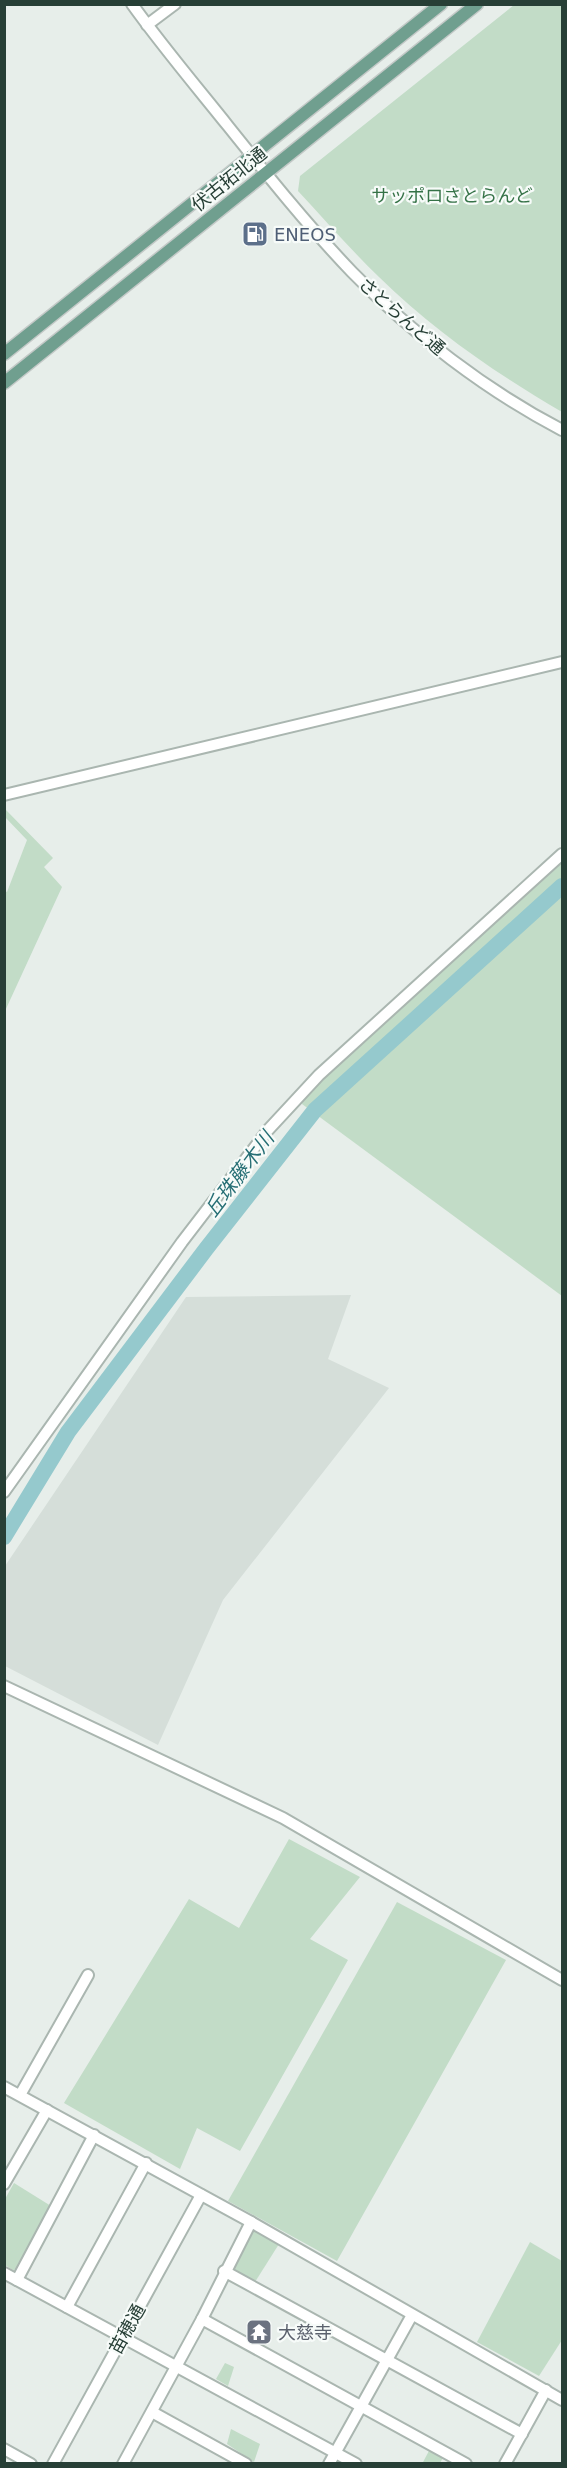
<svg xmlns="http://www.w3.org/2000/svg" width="567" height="2468" font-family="'DejaVu Sans','Noto Sans JP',sans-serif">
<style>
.built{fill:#d5ded9}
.green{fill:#c2dcc7}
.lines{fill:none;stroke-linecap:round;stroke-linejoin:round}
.river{stroke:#95c9cd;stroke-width:16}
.minor-casing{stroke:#aab6b0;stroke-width:14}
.major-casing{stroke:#c3c9c7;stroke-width:15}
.minor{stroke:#fff;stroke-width:10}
.major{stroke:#709f8f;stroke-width:12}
.labels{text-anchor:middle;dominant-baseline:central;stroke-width:4.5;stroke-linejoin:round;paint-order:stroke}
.street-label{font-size:18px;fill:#273f36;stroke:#f7fbf9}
.park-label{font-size:18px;fill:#357247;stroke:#f7fbf9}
.service-label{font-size:18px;fill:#4e5e75;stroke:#f7fbf9;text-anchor:start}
.worship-label{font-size:18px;fill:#5b616d;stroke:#f7fbf9;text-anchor:start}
.water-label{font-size:20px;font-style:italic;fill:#276f75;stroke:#f7fbf9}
</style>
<rect width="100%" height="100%" fill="#e7eeea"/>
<path class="built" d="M351,1295L328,1359L389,1388L223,1600L158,1745L5,1666V1566L186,1297Z"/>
<g class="green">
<path d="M514,5H562V412C497,374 434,331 379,277C351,250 325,220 298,191L300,176Z"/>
<path d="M5,809L53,858L44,867L62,887L5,1011V891L7,892L27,840L5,817Z"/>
<path d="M562,863V1296L302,1104L303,1099L335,1067Z"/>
<path d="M289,1839L360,1877L310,1939L348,1960L240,2151L197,2128L180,2169L64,2103L189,1899L239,1928Z"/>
<path d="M397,1902L506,1960L337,2261L228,2201Z"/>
<path d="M14,2183L51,2206L18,2269L13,2270L5,2265V2199Z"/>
<path d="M252,2228L279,2244L255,2282L234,2269Z"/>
<path d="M530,2242L562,2261V2340L539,2376L477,2342Z"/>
<path d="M225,2363L234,2367L228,2386L216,2379Z"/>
<path d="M231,2429L260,2444L254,2462L227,2444Z"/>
<path d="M430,2449L444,2456L440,2463L422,2464Z"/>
</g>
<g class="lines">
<path class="river" d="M4,1537L68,1432L206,1249L315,1110L562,886"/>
<g class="minor-casing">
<g id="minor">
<path d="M132,4C162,46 196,86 228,126C268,176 308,226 352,272C411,333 487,391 562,430"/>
<path d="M147,25L175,4"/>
<path d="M4,795L562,662"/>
<path d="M4,1492L182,1242L268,1130L319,1075L562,854"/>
<path d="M4,1686L283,1818L562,1980"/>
<path d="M4,2087L251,2222L562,2400"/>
<path d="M20,2095L88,1975"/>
<path d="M4,2184L47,2110"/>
<path d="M224,2271L522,2434"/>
<path d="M4,2273L356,2464"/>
<path d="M17,2280L94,2135"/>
<path d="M67,2307L146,2163"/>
<path d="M202,2319L466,2464"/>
<path d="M152,2412L246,2464"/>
<path d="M4,2449L31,2464"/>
<path d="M53,2464L201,2195"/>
<path d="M123,2464L202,2319L251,2222"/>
<path d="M329,2464L412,2315"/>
<path d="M505,2464L546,2390"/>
</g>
</g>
<g class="major-casing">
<g id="major">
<path d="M4,354L441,4"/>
<path d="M4,383L477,4"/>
</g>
</g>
<use href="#minor" class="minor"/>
<use href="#major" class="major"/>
</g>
<defs>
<g id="fuel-square" transform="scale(1.35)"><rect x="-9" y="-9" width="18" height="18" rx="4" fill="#5c6f8a" stroke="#f7fbf9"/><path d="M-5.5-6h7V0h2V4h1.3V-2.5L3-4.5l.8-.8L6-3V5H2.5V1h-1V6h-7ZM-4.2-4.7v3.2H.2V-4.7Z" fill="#fff"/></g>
<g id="temple-square" transform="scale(1.35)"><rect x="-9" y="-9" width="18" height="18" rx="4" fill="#6b7280" stroke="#f7fbf9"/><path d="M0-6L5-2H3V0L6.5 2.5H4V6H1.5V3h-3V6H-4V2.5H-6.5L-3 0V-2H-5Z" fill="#fff"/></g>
</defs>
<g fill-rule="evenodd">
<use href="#fuel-square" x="255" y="234"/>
<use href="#temple-square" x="259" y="2332"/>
</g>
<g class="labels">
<g class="street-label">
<text transform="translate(229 179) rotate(-39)">伏古拓北通</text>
<text transform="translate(402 316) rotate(41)">さとらんど通</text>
<text transform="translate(127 2329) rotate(-61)">苗穂通</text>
</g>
<g class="park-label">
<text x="452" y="195">サッポロさとらんど</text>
</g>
<g class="service-label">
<text x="274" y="234">ENEOS</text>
</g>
<g class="worship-label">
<text x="278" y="2332">大慈寺</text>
</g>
<g class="water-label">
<text transform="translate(239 1174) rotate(-53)">丘珠藤木川</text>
</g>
</g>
<rect width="567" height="2468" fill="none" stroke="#273f36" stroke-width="12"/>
</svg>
